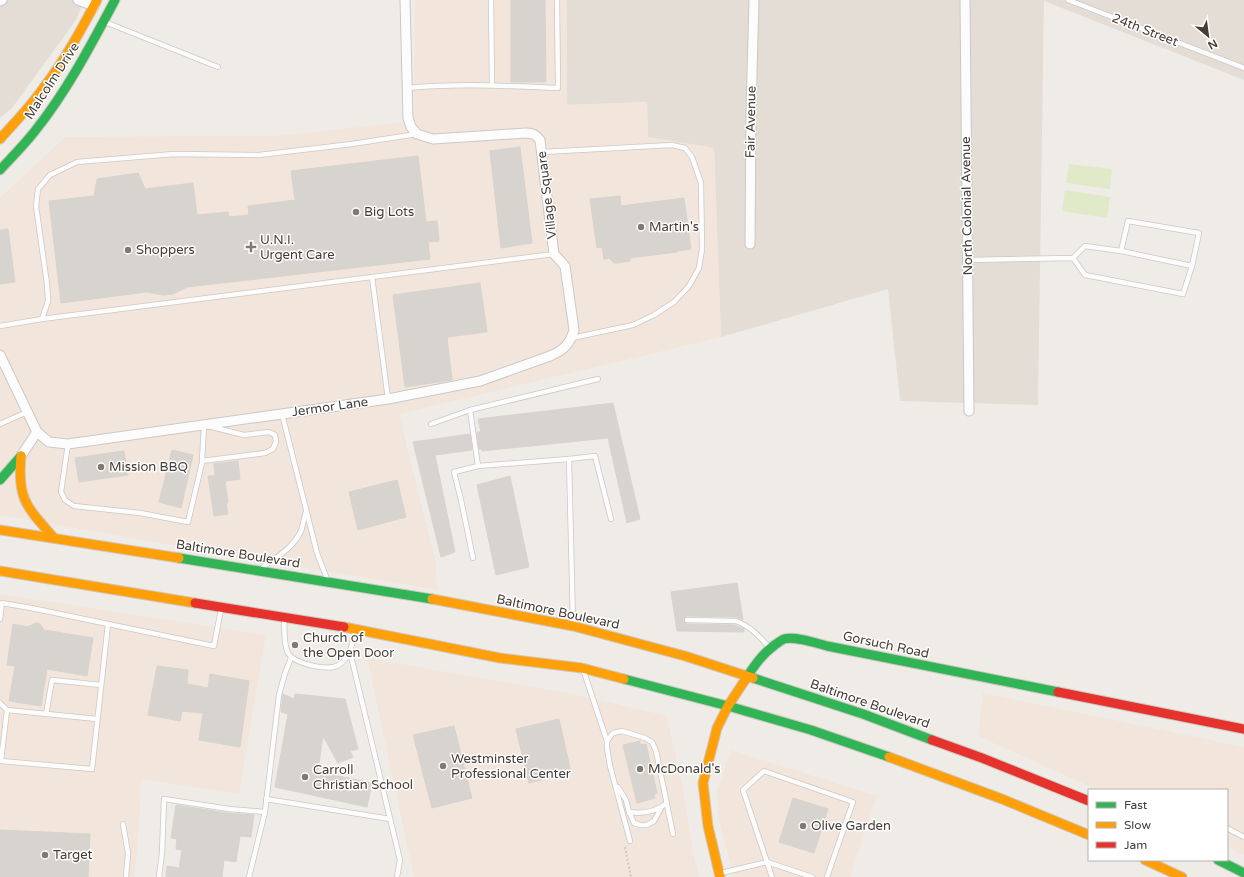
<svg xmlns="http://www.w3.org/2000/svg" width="1244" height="877" font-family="'Varela Round',sans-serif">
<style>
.residential{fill:#e3ddd5}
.commercial{fill:#f2e5db}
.green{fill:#e0e9c8}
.building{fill:#d7d3cf;stroke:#d7d3ce}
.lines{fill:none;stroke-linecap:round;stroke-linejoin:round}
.lane-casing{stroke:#cbc8c4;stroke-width:6}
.street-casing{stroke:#cbc8c4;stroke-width:11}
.fast-casing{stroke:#cec8c0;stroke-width:11}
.slow-casing{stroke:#cec8c0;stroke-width:11}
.jam-casing{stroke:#cec8c0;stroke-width:11}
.path{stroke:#cdcac6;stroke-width:2;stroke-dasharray:2 2;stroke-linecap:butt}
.lane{stroke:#fdfcfc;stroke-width:4.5}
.street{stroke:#fdfcfc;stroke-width:9}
.fast{stroke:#30b455;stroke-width:9}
.slow{stroke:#ff9f0a;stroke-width:9}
.jam{stroke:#e5322d;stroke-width:9}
.poi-dot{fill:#807a74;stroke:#fff;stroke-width:1.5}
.labels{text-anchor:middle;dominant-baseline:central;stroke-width:3;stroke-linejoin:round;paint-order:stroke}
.street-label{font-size:13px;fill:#443c35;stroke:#fff}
.poi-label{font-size:13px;fill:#443c35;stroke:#fff;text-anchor:start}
</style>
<rect width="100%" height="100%" fill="#efece8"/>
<g class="residential">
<path d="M0,0H84L76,20L12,108L0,118Z"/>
<path d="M567,0H1244V80L1044,1L1038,405L900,401L888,289L721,337L714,148L648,137L647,102L567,105Z"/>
</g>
<g class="commercial">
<path d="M415,0H567V105L647,102L648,137L714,148L721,337L399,414L435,560L438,590L240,557L0,515V198L65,137L278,136L414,121Z"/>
<path d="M0,594L266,635L239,794L142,779L135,877H0Z"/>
<path d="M367,658L573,694L667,716L684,794L692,847L699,877H414Z"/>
<path d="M983,693L1244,747V855L1227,847V790H1098L978,736Z"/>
<path d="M731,750L877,796L850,877H734L719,821L717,790Z"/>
</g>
<g class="green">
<path d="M1069,164L1112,169L1110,189L1066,183Z"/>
<path d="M1065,190L1110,197L1107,218L1062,211Z"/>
</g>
<g class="building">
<path d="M511,0H545L546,82H511Z"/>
<path d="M520,147L532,243L501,248L490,151Z"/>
<path d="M418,156L426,222L437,221L439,241L428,242L430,259L187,287L173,294L163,295L147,292L61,303L49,201L94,196L97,179L138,173L145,189L193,183L197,215L228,212L229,217L249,215L248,206L295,200L291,171Z"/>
<path d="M620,196L621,206L684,198L691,249L677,251V252L630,258V261L617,263H614L609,258L604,259L602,247L597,248L590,199Z"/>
<path d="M8,229L15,282L0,284V230Z"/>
<path d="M480,283L487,332L447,337L452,380L405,387L393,295Z"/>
<path d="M613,403L640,519L627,523L608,438L482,451V449H479L477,432H481L478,419Z"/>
<path d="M470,434L472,450L435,455L455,552L441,557L413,442Z"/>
<path d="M172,450L193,455L181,508L159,502Z"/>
<path d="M124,451L128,475L79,482L75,458Z"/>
<path d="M238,461L240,479L225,481L228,503H226L228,514L214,516L208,476H215L214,464Z"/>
<path d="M510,476L529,567L496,575L477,485Z"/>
<path d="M397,480L406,517L358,530L349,492Z"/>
<path d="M737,583L743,620L736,617L687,616L684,618L683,620L685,623L687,624L735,625L744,629V632L677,631L671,592Z"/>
<path d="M35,623L40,624L44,630L93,638L87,676L47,669L41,706L9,701L15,666L7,665L13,624L28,627Z"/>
<path d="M157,666L188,670L187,684L208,688L210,674L249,681L240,747L199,740L203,713L182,711L180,721L148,715Z"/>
<path d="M283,694L294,699L295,694L345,699L358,749L350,751L353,757L338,763L323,736L318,770L314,771L372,783L367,807L275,787L288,714L281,712Z"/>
<path d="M559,719L571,772L529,783L516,729Z"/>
<path d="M454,726L472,798L432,808L413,735Z"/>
<path d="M640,741V745L646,744L657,793L654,794L655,798L637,803L623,745Z"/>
<path d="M793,798L828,809L814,853L779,842Z"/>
<path d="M176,805L228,813L254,815L251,837L240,836L236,862L224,860L222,877H166L167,866L179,868L182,850L176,849L177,839L171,838Z"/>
<path d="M0,830L90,834L88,877H0Z"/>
</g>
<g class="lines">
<g class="lane-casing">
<g id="lane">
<path d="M491,0L492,85"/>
<path d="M1068,0L1244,68"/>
<path d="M105,22L218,67"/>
<path d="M407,88C457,83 507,86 558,88L557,0"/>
<path d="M542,152L672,145L685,148L692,157L701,183L702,249L699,268L689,286L674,302L654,315L633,325L572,338"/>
<path d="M1121,251L1192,266"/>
<path d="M968,260L1073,258L1085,246L1121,251L1128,221L1199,233L1192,266L1183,294L1085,275L1073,258"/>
<path d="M372,277L388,399"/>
<path d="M42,319L48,301L47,284L36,206L38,189L50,175L77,162L174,154L259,155L352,144L417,134"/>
<path d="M0,326L42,319L554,254"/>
<path d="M282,414L317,553L327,579"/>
<path d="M0,424L27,412"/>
<path d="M431,424L470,410"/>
<path d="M68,444L61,492L65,500L74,506L140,513L188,522L202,463V461L204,425L244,435L269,432L275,435L276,442L273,449L265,453L202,461"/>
<path d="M569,459L595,456L611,519"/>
<path d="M478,466L470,410L598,379"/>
<path d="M473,558L461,500L454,472L478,466L569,459L573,623"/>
<path d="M263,567C277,557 294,547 301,531C303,525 304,518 306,512"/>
<path d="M0,619L2,603L31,608L214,646L221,609"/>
<path d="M284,619C285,630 283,643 288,653C294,664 323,669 334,667C341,665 347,658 350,652"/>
<path d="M687,620L736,621C750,626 759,636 769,647"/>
<path d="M355,631L350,652L400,860L397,877"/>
<path d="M584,672L607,741V748L610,766L630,841"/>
<path d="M0,703L7,710L1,761L92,769L108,624"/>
<path d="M7,710L97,719"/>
<path d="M46,714L52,680L101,685"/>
<path d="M607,741L613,733L622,731L645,738L652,742L656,751L673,834"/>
<path d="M618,787L626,800L629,812L634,823L640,825H647L654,821L661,808"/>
<path d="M266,799L390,819"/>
<path d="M629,812C643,814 656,812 667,803"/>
<path d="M123,824L128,853L126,877"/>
<path d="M1227,828L1244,837"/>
<path d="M721,873L767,862L812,877"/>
<path d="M159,877L162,853L164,799L229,809L265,812"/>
<path d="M249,877L265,812L279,695L285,673L291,658"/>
<path d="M772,877L743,790L764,771L853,802L827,877"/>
</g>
</g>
<g class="street-casing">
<g id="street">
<path d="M78,0L94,6"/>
<path d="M965,0L969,411"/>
<path d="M0,1L2,0"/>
<path d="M750,244L751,110L754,0"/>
<path d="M0,355L37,432L49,442L68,444L388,399L480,381L550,356C564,350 570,344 574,330L565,266L554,254L540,140C536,135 533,133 526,133L433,139L417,134L411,127L408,118L405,0"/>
<path d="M21,456L37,432"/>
</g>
</g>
<g class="fast-casing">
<g id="fast">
<path d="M0,170C12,157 24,145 35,131C67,91 91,45 115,0"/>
<path d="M0,480L21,456"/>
<path d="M179,558L432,599"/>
<path d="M753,678L863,714L932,740"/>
<path d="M624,679L728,706L811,730L889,757"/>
<path d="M745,680C754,666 762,654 776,644C778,643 781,640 784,639C794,636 816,643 827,646L1058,692"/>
<path d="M1218,860L1244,873"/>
</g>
</g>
<g class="slow-casing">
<g id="slow">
<path d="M0,139C15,122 31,106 44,87C65,60 81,30 97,0"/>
<path d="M21,456C17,500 27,507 54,538"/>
<path d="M0,530L179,558"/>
<path d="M0,571L195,603"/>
<path d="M432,599L573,626L685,656L753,678"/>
<path d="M344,627L500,658L582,668L624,679"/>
<path d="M889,757L1002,799L1089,835"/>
<path d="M1145,860L1182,877"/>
<path d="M720,877L708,826L703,783L717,728L728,706L745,680"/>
</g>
</g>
<g class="jam-casing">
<g id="jam">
<path d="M195,603L344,627"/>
<path d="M1058,692L1244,729"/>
<path d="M932,740L982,758L1089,801"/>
</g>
</g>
<path class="path" d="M625,847L631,877"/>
<use href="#lane" class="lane"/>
<use href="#street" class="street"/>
<use href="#fast" class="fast"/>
<use href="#slow" class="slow"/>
<use href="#jam" class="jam"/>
</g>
<g class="poi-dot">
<circle cx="356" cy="212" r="4"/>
<circle cx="641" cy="227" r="4"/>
<path d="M249 241h4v4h4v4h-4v4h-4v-4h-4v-4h4z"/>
<circle cx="128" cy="250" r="4"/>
<circle cx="101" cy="467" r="4"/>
<circle cx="295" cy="645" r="4"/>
<circle cx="443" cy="766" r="4"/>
<circle cx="640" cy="769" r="4"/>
<circle cx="305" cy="777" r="4"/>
<circle cx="803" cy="826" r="4"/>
<circle cx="45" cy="855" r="4"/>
</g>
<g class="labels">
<g class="street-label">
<text transform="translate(1145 30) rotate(21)">24th Street</text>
<text transform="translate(52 81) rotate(-57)">Malcolm Drive</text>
<text transform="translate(751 122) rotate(-89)">Fair Avenue</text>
<text transform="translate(547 195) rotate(-97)">Village Square</text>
<text transform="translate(967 206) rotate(-91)">North Colonial Avenue</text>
<text transform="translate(330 407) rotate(-8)">Jermor Lane</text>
<text transform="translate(238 554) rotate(9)">Baltimore Boulevard</text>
<text transform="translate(558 612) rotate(12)">Baltimore Boulevard</text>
<text transform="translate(886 645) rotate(12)">Gorsuch Road</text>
<text transform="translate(870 704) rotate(19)">Baltimore Boulevard</text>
</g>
<g class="poi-label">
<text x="364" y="212">Big Lots</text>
<text x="649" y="227">Martin's</text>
<text x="260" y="240">U.N.I.<tspan x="260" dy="15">Urgent Care</tspan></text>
<text x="136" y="250">Shoppers</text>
<text x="109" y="467">Mission BBQ</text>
<text x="303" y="638">Church of<tspan x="303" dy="15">the Open Door</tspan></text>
<text x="451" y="759">Westminster<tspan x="451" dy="15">Professional Center</tspan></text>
<text x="648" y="769">McDonald's</text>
<text x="313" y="770">Carroll<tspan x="313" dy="15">Christian School</tspan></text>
<text x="811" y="826">Olive Garden</text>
<text x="53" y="855">Target</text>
</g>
</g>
<rect x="1088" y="789" width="140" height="72" fill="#ffffff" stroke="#b4b1ae"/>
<rect x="1096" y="802" width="20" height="6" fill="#30b455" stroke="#b4b1ae"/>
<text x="1124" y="809" font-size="12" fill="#443c35">Fast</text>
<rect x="1096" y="822" width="20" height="6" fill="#ff9f0a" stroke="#b4b1ae"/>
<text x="1124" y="829" font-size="12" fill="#443c35">Slow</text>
<rect x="1096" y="842" width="20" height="6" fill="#e5322d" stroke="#b4b1ae"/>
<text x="1124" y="849" font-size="12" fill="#443c35">Jam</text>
<g transform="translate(1208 36) rotate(151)" stroke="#ffffff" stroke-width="3" paint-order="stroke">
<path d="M0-3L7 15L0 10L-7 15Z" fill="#443c35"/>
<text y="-6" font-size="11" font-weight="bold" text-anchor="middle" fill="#443c35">N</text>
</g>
</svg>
